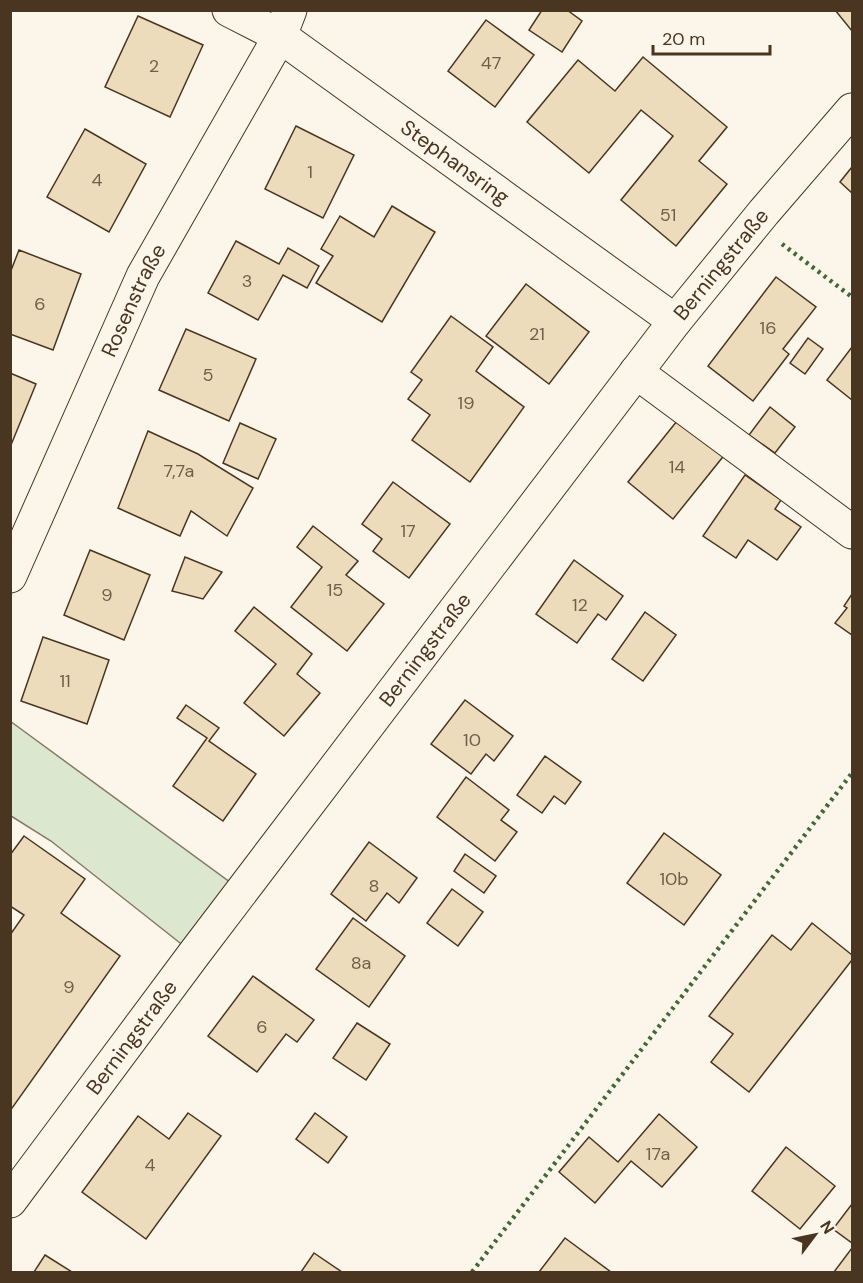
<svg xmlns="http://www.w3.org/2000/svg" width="863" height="1283" font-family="'DM Sans',sans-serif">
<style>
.green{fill:#dce7d0;stroke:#887966;stroke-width:1.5}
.building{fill:#ecdcbc;stroke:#4a3520;stroke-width:1.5}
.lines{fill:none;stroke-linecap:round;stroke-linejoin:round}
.minor-casing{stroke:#4a3520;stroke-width:35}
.minor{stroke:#fbf6e9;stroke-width:33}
.hedge{stroke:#436837;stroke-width:4.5;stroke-dasharray:3 4.5;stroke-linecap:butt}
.labels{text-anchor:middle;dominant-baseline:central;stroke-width:4.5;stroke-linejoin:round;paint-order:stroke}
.number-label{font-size:18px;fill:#725f47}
.street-label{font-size:21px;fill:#4a3520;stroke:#fbf6e9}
</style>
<rect width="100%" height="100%" fill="#fbf6e9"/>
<path class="green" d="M10,721L242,891L194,954L51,841L11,816Z"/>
<g class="building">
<path d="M542,10H567L582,21L562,52L529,30Z"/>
<path d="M835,10H852V31Z"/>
<path d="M138,16L203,45L170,117L105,87Z"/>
<path d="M486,20L534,55L495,107L448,71Z"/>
<path d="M643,57L727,127L699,161L727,184L676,246L621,200L673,136L641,110L589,173L527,122L578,60L615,91Z"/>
<path d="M296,126L354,155L323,218L265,189Z"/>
<path d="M85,129L146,164L109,232L47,197Z"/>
<path d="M852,167V193L840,182Z"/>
<path d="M392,206L435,232L382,322L316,283L333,256L321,249L340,216L374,237Z"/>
<path d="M236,241L279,264L288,248L319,266L307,288L283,275L258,320L208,293Z"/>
<path d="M19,250L81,274L53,350L10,334V273Z"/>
<path d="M776,277L816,307L783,349L789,354L753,401L708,366Z"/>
<path d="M526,284L589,332L549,384L486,336Z"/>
<path d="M451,316L493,347L476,371L524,407L470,482L412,440L430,415L408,399L422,380L411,372Z"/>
<path d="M186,329L256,359L229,421L159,390Z"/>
<path d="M808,338L823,349L805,374L790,363Z"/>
<path d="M852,347V400L827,380Z"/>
<path d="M10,373L36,384L11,445L10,444Z"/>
<path d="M770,407L795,427L775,453L749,435Z"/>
<path d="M681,416L726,453L673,519L628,482Z"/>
<path d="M240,423L276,439L258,479L223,463Z"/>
<path d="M148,431L198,454L253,488L227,536L191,511L180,536L118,508Z"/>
<path d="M745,475L781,500L775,509L801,527L777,560L748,540L736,558L703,536Z"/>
<path d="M393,482L450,524L409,578L373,551L382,539L362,524Z"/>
<path d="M313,526L358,561L346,575L384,604L347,651L291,607L322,567L297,547Z"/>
<path d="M90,550L150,575L124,640L64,615Z"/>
<path d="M185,557L222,572L203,599L172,591Z"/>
<path d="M574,560L623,596L606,620L598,614L577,643L536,614Z"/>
<path d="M852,594V635L835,623L847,608L844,606Z"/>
<path d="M254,607L312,654L297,674L320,693L284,736L244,703L276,664L235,631Z"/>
<path d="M645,612L676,635L643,681L612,659Z"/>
<path d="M43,637L109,660L87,724L21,701Z"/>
<path d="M465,700L513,736L494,761L486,754L471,774L431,744Z"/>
<path d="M186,705L219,728L209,741L256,774L223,821L173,786L207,738L177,718Z"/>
<path d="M545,756L581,782L565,804L554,796L542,813L517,795Z"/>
<path d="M466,777L509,810L501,820L517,832L495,861L437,817Z"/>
<path d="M664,833L721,875L684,925L627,883Z"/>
<path d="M24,836L85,879L61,913L120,956L10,1111V935L24,915L10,906V855Z"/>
<path d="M369,842L417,878L399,903L387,893L366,921L331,894Z"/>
<path d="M465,854L496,876L484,893L454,871Z"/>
<path d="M452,889L483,912L458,946L427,923Z"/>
<path d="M353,918L405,956L369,1007L316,969Z"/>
<path d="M812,923L852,955V960L749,1092L711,1062L733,1034L709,1016L772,935L791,950Z"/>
<path d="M253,976L314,1020L297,1042L286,1034L257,1072L208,1036Z"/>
<path d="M357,1023L390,1044L366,1080L333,1058Z"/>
<path d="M188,1113L221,1136L146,1239L82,1192L138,1116L169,1139Z"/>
<path d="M315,1113L347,1137L328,1163L296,1139Z"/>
<path d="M659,1114L697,1147L662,1187L631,1161L595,1203L559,1172L589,1137L618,1162Z"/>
<path d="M786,1147L835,1186L800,1229L752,1191Z"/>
<path d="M852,1204V1243L833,1229Z"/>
<path d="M565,1238L611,1272H539Z"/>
<path d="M852,1248V1272H834Z"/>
<path d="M314,1253L342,1272H301Z"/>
<path d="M45,1255L72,1272H34Z"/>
</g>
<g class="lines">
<g class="minor-casing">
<g id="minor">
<path id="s1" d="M229,10L280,36L675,321"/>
<path d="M636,372L852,532"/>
<path id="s2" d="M10,576L143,276L280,36L290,10"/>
<path id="s3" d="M10,1201L194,954L675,321L764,212L852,110"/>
</g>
</g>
<use href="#minor" class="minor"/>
<g class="hedge">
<path d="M782,244L852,297"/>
<path d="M472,1272L852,773"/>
</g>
</g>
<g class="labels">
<g class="number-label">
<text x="491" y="63">47</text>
<text x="154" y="66">2</text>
<text x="310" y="172">1</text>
<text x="97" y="180">4</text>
<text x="668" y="215">51</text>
<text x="247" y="281">3</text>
<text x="40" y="304">6</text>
<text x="768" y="328">16</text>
<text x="537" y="334">21</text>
<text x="208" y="375">5</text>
<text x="466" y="403">19</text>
<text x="677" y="467">14</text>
<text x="179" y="471">7,7a</text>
<text x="408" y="531">17</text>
<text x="335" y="590">15</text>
<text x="107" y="595">9</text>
<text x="580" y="605">12</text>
<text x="65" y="681">11</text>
<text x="472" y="740">10</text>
<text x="674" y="879">10b</text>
<text x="374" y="886">8</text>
<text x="361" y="963">8a</text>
<text x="69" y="987">9</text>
<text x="262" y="1027">6</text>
<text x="658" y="1154">17a</text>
<text x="150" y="1165">4</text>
</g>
<g class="street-label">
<text stroke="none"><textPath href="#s1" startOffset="273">Stephansring</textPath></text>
<text stroke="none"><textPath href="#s3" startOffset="1176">Berningstraße</textPath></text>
<text stroke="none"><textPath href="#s2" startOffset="302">Rosenstraße</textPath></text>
<text stroke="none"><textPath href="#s3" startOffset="690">Berningstraße</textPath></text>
<text stroke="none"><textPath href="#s3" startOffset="204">Berningstraße</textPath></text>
</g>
</g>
<rect width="863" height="1283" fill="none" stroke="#4a3520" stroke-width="24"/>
<g transform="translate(815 1235) rotate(58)" stroke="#fbf6e9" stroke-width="4.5" paint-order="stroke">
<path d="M0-4.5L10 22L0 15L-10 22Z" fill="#4a3520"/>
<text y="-9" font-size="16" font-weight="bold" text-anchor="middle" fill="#4a3520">N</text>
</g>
<path d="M653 45v9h117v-9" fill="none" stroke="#4a3520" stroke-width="3"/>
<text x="662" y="45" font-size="18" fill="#4a3520" stroke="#fbf6e9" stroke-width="4.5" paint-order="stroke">20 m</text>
</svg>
